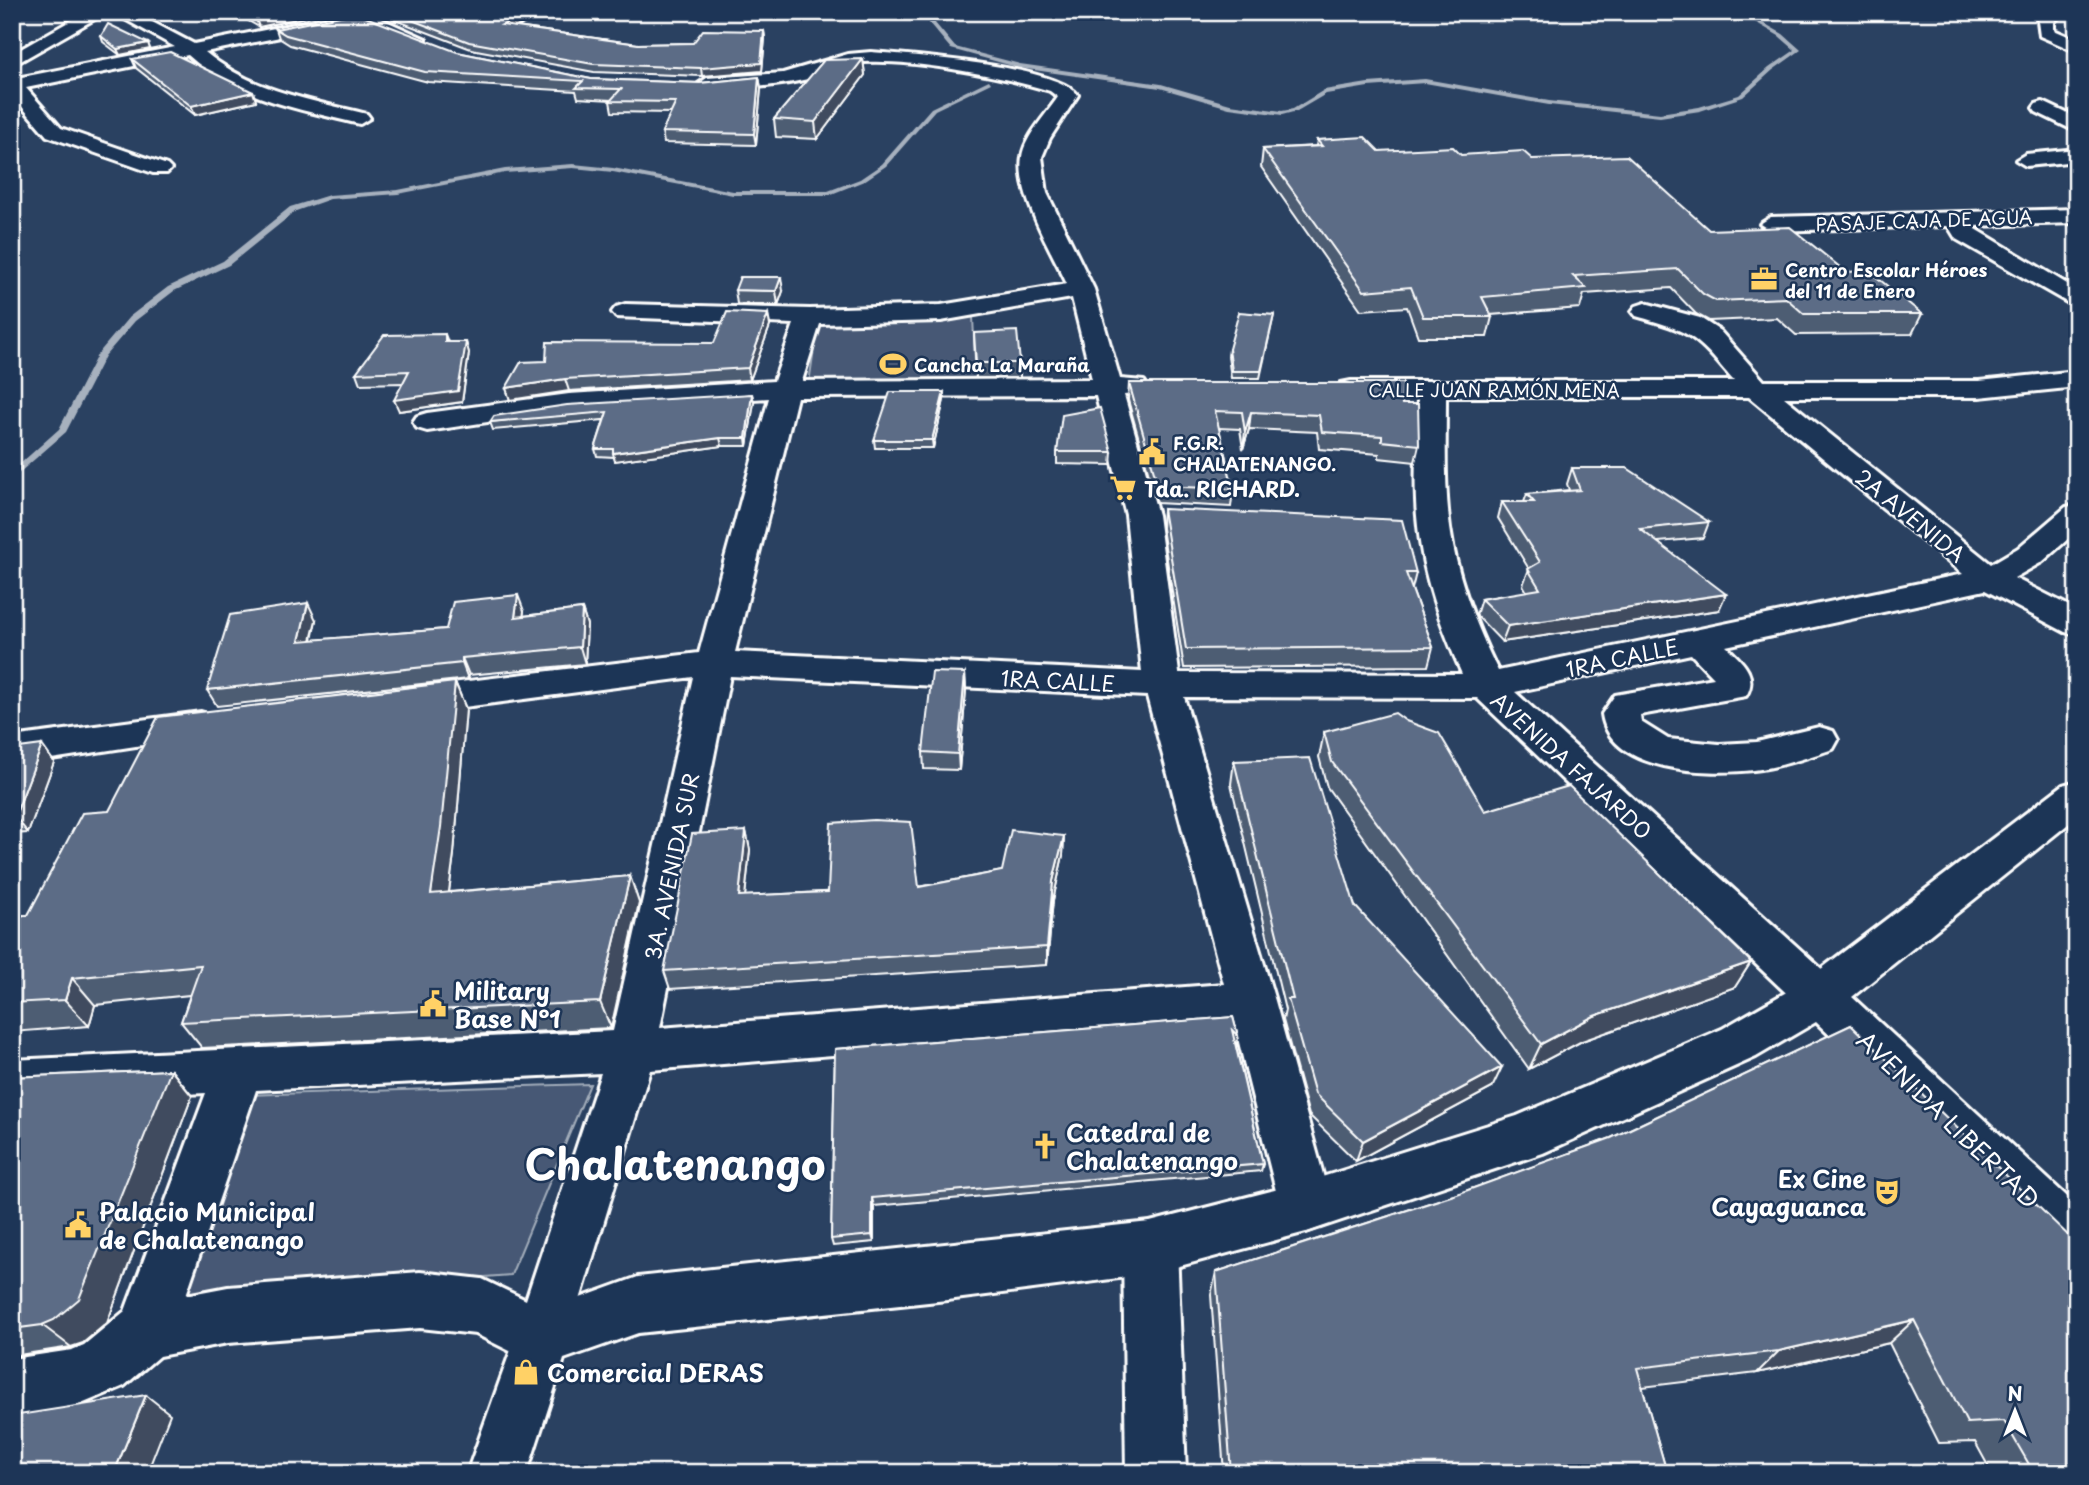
<svg xmlns="http://www.w3.org/2000/svg" width="2089" height="1485" font-family="'Playpen Sans',sans-serif">
<style>
.green{fill:#465975;stroke:#a2acba;stroke-width:2}
.lines{fill:none;stroke-linecap:round;stroke-linejoin:round}
.stream{fill:#a7b1be;fill-rule:evenodd}
.minor-casing{stroke:#fff;stroke-width:6}
.major-casing{stroke:#fff;stroke-width:6}
.minor{fill:#1d3557;fill-rule:evenodd}
.major{fill:#1d3557;fill-rule:evenodd}
.wall{fill:#4e5d73;stroke:#fff;stroke-width:2}
.shaded-wall{fill:#404c5e;stroke:#fff;stroke-width:2}
.building{fill:#5b6c86;stroke:#fff;stroke-width:2}
.labels{text-anchor:middle;dominant-baseline:central;stroke-width:5;stroke-linejoin:round;paint-order:stroke}
.far-street-label{font-size:18px;fill:#fff;stroke:#1d3557}
.far-poi-label{font-size:18px;font-weight:bold;fill:#fff;stroke:#1d3557;text-anchor:start}
.poi-label{font-size:21px;font-weight:bold;fill:#fff;stroke:#1d3557;text-anchor:start}
.street-label{font-size:21px;fill:#fff;stroke:#1d3557}
.near-poi-label{font-size:24px;font-weight:bold;fill:#fff;stroke:#1d3557;text-anchor:start}
.near-street-label{font-size:24px;fill:#fff;stroke:#1d3557}
.near-town-label{font-size:42px;font-weight:bold;fill:#fff;stroke:#1d3557}
</style>
<rect width="100%" height="100%" fill="#2a4161"/>
<filter id="ink" filterUnits="userSpaceOnUse"><feTurbulence type="fractalNoise" baseFrequency=".0143" numOctaves="2"/><feDisplacementMap in="SourceGraphic" scale="14" xChannelSelector="R" yChannelSelector="G"/><feConvolveMatrix kernelMatrix="1 2 1 2 8 2 1 2 1" color-interpolation-filters="sRGB"/></filter>
<g filter="url(#ink)">
<g class="green">
<path d="M973,317L976,380L809,383L818,321Z"/>
<path d="M590,1084L511,1275L177,1300L244,1095Z"/>
</g>
<g class="lines">
<g class="stream">
<path d="M928,12H934L935,23L955,47L1020,64L1161,84L1230,104L1282,111L1293,109L1324,90L1368,83L1425,79L1549,101L1660,113L1699,107L1739,95L1769,68L1795,50L1779,36L1738,12L1748,15L1794,12L1753,17L1783,34L1801,50L1773,70L1743,97L1700,111L1660,117L1549,105L1425,83L1368,87L1326,94L1297,111L1282,115L1229,108L1160,88L1020,68L951,49L929,23Z"/>
<path d="M989,80L991,83L935,110L886,166L864,181L829,195H733L613,172L573,168L505,173L398,194L330,199L296,211L229,265L174,291L135,321L105,356L66,432L12,479V471L59,429L97,355L129,317L168,287L223,261L290,207L329,195L398,190L505,169L573,164L613,168L733,191H828L860,179L882,164L931,108Z"/>
</g>
<g class="minor-casing">
<g id="minor">
<path d="M86,12H107L12,66V54Z"/>
<path d="M112,12H133L194,44L330,17L336,18V26L205,52C251,91 310,100 367,114L370,118L360,124C298,109 237,99 188,55L26,88L61,128L167,165L171,169L167,173H153L47,136L12,95V79L175,47Z"/>
<path d="M343,12H366L426,39L423,43H411Z"/>
<path d="M2046,12H2064L2054,22V30L2077,40V52L2040,36L2038,21Z"/>
<path d="M871,52C911,55 1056,66 1078,95L1050,138L1042,157L1047,193L1094,289L1120,379L1144,381L1148,387L1144,393L1124,395L1158,515L1179,673L1462,674C1441,626 1423,577 1418,526C1413,483 1417,440 1418,397H1351L1341,395L1337,389L1341,383L1351,381H1734C1696,336 1693,332 1636,316L1632,311L1636,306L1645,303L1700,318L1720,331L1764,381H1979L2077,371V387L1979,397H1784L1991,564L2018,548L2066,507L2077,505V531L2042,562L2014,578L2077,610V635L2065,632L1985,590L1726,646C1741,661 1759,674 1746,696L1640,715L1641,722L1668,739L1719,744L1757,742L1819,727L1833,731L1838,740L1833,749C1808,757 1780,767 1754,770C1709,775 1610,773 1602,714L1615,695L1714,678L1691,654L1515,692L1836,982L1843,996L1836,1010L1820,1015L1804,1010L1477,698L1184,697L1275,1001L1332,1207L1325,1225L1306,1232L1287,1225L1280,1207L1234,1022L650,1070L562,1359L542,1367L476,1334L420,1328L228,1343L159,1356L124,1386L72,1408L12,1417V1359L72,1350L84,1345L125,1311L206,1093L12,1102V1060L613,1031L693,677L410,714L397,710L391,701L397,692L410,688L699,653L769,398L569,410L427,431L417,428L413,422L417,416L427,413L569,394L774,381L794,324L616,317L612,312L616,307L625,304L810,309L941,305L1067,284C1052,251 1016,194 1022,157C1025,136 1047,114 1058,97L1050,91C1001,76 904,57 854,63C838,65 824,76 808,79C775,87 741,88 707,90L698,84L707,78L783,73L848,54ZM1072,298L1092,379L802,381L820,324L941,321ZM1096,396L1126,515L1142,672L735,652L797,397ZM1446,397H1749L1963,574L1498,671C1476,626 1457,578 1450,528C1444,484 1446,441 1446,397ZM730,676L1147,696L1224,984L660,1028ZM601,1073L526,1300L482,1279L420,1272L228,1287L186,1295L256,1090Z"/>
<path d="M2043,102L2077,118V132L2036,112L2033,108L2036,104Z"/>
<path d="M2077,149V161L2026,166L2016,160L2026,154Z"/>
<path d="M2077,209V223L1971,226L2077,290V308L1956,239L1948,226L1771,231L1760,224L1771,217Z"/>
<path d="M201,712L214,716L220,725L214,734L12,765V737Z"/>
<path d="M1150,1222L1169,1230L1177,1248L1186,1473H1126L1123,1248L1131,1230Z"/>
</g>
</g>
<g class="major-casing">
<path id="major" d="M2077,781V817L1852,997L2077,1206V1269L2058,1261L1958,1158L1816,1022L1756,1057L1543,1153L1306,1232L1150,1274L947,1300L638,1333L564,1359L527,1473H467L522,1319L638,1277L1150,1222L1306,1182L1517,1116L1722,1029L1804,982L2063,785Z"/>
</g>
<use href="#minor" class="minor"/>
<use href="#major" class="major"/>
</g>
<g class="wall">
<path d="M244,12H329L259,27L247,20Z"/>
<path d="M381,12H549L517,27L638,44L693,43L764,31L765,38L762,71L702,76L594,72L471,49L382,15Z"/>
<path d="M276,29L457,52L591,79L700,83L759,77L761,88L756,145L664,143L662,132L671,113L612,112L610,101L612,100L578,98L576,91L428,82L290,45L279,38Z"/>
<path d="M101,36L148,43L150,49L120,55L103,42Z"/>
<path d="M132,59L253,92L256,101L195,115L136,68Z"/>
<path d="M863,59L865,75L817,139L776,137L774,119Z"/>
<path d="M1317,140L1379,151L1532,159L1709,230L1846,272L1922,314L1912,334L1796,335L1777,318L1709,321L1696,314L1671,288L1584,294L1580,308L1491,315L1492,317L1487,337H1418L1407,307L1361,310L1261,167L1263,149L1316,146Z"/>
<path d="M735,290L783,291L778,305L737,304Z"/>
<path d="M768,314L770,326L750,380L569,391L510,400L506,388L546,361L714,343Z"/>
<path d="M1274,315L1260,378H1231L1228,356L1229,349Z"/>
<path d="M974,333L1020,363V378H976Z"/>
<path d="M445,334L448,342H466L469,353L462,402L399,411L403,383L360,384L356,373Z"/>
<path d="M1129,383L1402,404L1419,445L1415,462L1379,458V454L1319,449L1317,432L1249,429L1243,449L1240,429L1219,428L1233,489L1231,507L1157,503L1128,400Z"/>
<path d="M944,392V400L933,448H875L874,440Z"/>
<path d="M752,394L754,402L747,446H722L615,461L614,457L597,456L595,449L604,420L493,430L490,422Z"/>
<path d="M1057,452H1112L1111,465L1057,464Z"/>
<path d="M1572,468L1709,522L1703,538L1658,542L1719,610L1502,642L1476,615L1481,599L1527,592L1523,585L1529,569L1498,518L1502,502H1524L1527,494L1569,490L1567,484Z"/>
<path d="M1163,509L1416,573L1412,589L1433,647L1428,666L1184,668L1162,528Z"/>
<path d="M582,609L587,625L585,664L469,675L468,679L217,706L207,690L316,620L312,640L446,629L524,611L523,616Z"/>
<path d="M965,673L966,690L959,770L924,769L923,752Z"/>
<path d="M455,682L466,709L454,854L449,892L630,876L639,903L611,1028L202,1048L181,1022L190,995L95,1005L89,1026L12,1032V916L28,915L109,811Z"/>
<path d="M1324,732L1485,811L1751,962L1735,987L1582,1041L1529,1069L1327,787L1319,757Z"/>
<path d="M12,749L54,762L28,833L12,834Z"/>
<path d="M1234,761L1355,906L1492,1088L1356,1161L1309,1115L1283,1020L1285,1010L1231,784Z"/>
<path d="M746,831L750,850L745,896L919,887L1002,871L1064,836L1063,855L1053,900L1047,965L670,989L664,971Z"/>
<path d="M1233,1017L1238,1036L1237,1044L1235,1042L1263,1164L1261,1171L874,1206V1242L833,1246L831,1239L835,1049Z"/>
<path d="M1851,1025L2077,1473H1992L1975,1442L1939,1443L1889,1343L1757,1373L1642,1387L1667,1473H1224L1211,1295L1216,1272L1457,1194L1611,1138Z"/>
<path d="M171,1070L192,1096L107,1323L83,1343L71,1347L12,1356V1077Z"/>
</g>
<g class="shaded-wall">
<path d="M290,12H329L259,27L256,19Z"/>
<path d="M531,12L549,13L504,32L502,25Z"/>
<path d="M764,31L765,38L762,71L702,76L701,68Z"/>
<path d="M148,43L150,49L120,55L117,49Z"/>
<path d="M863,59L865,75L817,139L815,122Z"/>
<path d="M759,77L761,88L756,145L754,134Z"/>
<path d="M253,92L256,101L195,115L191,106Z"/>
<path d="M781,277L783,291L778,305L776,291Z"/>
<path d="M768,314L770,326L750,380L748,368Z"/>
<path d="M466,342L469,353L462,402L399,411L394,400Z"/>
<path d="M565,379L569,391L510,400L506,388Z"/>
<path d="M944,392V400L933,448L932,440Z"/>
<path d="M752,394L754,402L747,446L746,438Z"/>
<path d="M1251,412L1249,429L1243,449L1245,432Z"/>
<path d="M720,438L722,446L615,461L613,453Z"/>
<path d="M1726,594L1719,610L1502,642L1508,626Z"/>
<path d="M518,595L524,611L521,633L515,617Z"/>
<path d="M308,603L316,620L307,657L299,641Z"/>
<path d="M582,609L587,625L585,664L580,647Z"/>
<path d="M462,658L469,675L468,679L462,663Z"/>
<path d="M965,673L966,690L959,770L958,754Z"/>
<path d="M455,682L466,709L454,854L445,921L431,894Z"/>
<path d="M42,745L54,762L28,833L15,816Z"/>
<path d="M746,831L750,850L743,915L739,896Z"/>
<path d="M1064,836L1063,855L1053,900L1047,965V947L1053,881Z"/>
<path d="M630,876L639,903L611,1028L600,1002Z"/>
<path d="M1751,962L1735,987L1582,1041L1529,1069L1541,1044L1594,1016Z"/>
<path d="M72,978L95,1005L89,1026L65,1000Z"/>
<path d="M1502,1067L1492,1088L1356,1161L1363,1141Z"/>
<path d="M171,1070L192,1096L107,1323L83,1343L71,1347L42,1325Z"/>
<path d="M872,1198L874,1206V1242L872,1235Z"/>
<path d="M1914,1320L1889,1343L1757,1373L1779,1351Z"/>
<path d="M146,1395L170,1414L147,1473H114Z"/>
</g>
<g class="building">
<path d="M244,12H290L256,19Z"/>
<path d="M391,12H531L502,25L638,44L693,43L703,30L764,31L761,63L701,68L593,64L469,42Z"/>
<path d="M355,13L457,52L591,79L700,83L759,77L754,134L662,132L676,102L610,101L621,89L576,88L583,81L425,72L286,35L276,29Z"/>
<path d="M108,24L148,43L117,49L101,36Z"/>
<path d="M170,52L253,92L191,106L132,59Z"/>
<path d="M863,59L815,122L774,119L824,60Z"/>
<path d="M1365,137L1379,151L1453,147L1461,155L1523,151L1532,159L1627,156L1709,230L1790,227L1846,272L1869,271L1922,314H1804L1786,298L1716,301L1703,294L1678,269L1573,276L1586,288L1482,297L1492,317H1423L1411,287L1364,291L1263,149L1322,146L1317,140Z"/>
<path d="M740,277H781L776,291L735,290Z"/>
<path d="M727,312L768,314L748,368L565,379L506,388L521,362L546,361L547,342L714,343Z"/>
<path d="M1239,312L1274,315L1261,371H1232L1229,349Z"/>
<path d="M1017,331L1020,363H976L974,333Z"/>
<path d="M445,334V342H466L458,391L394,400L409,371L356,373L384,335Z"/>
<path d="M1129,383H1403L1402,404H1418L1419,445L1382,441V436L1322,432L1319,415L1251,412L1245,432L1242,412L1215,411L1233,489L1158,486Z"/>
<path d="M890,392H944L932,440H874Z"/>
<path d="M752,394L746,438H720L613,453V449H595L607,412L490,422L494,416L567,405Z"/>
<path d="M1100,408L1112,452H1057L1062,415Z"/>
<path d="M1572,468H1627L1709,522L1640,529L1726,594L1508,626L1481,599L1540,589L1528,569L1540,562L1502,502H1534L1527,494L1580,490Z"/>
<path d="M1163,509L1402,520L1416,573H1406L1433,647L1186,649Z"/>
<path d="M518,595L515,617L582,609L580,647L462,658V663L207,690L230,615L308,603L299,641L446,629L453,602Z"/>
<path d="M932,672L965,673L958,754L923,752Z"/>
<path d="M455,682L441,827L431,894L630,876L600,1002L181,1022L201,965L72,978L65,1000L12,1003V916L28,915L82,813L109,811L158,717Z"/>
<path d="M1395,713L1406,721L1439,733L1485,811L1569,786L1751,962L1594,1016L1541,1044L1332,762L1324,732Z"/>
<path d="M42,745L15,816H12V749Z"/>
<path d="M1310,758L1355,906L1502,1067L1363,1141L1315,1094L1288,999H1293L1234,761Z"/>
<path d="M874,820L911,822L919,887L1002,871L1011,830L1064,836L1053,881L1047,947L664,971L692,834L746,831L739,896L828,892L831,823Z"/>
<path d="M1233,1017L1238,1036L1232,1030L1263,1164L872,1198V1235L831,1239L835,1049Z"/>
<path d="M1851,1025L2077,1244V1473H2034L2004,1421L1967,1423L1914,1320L1779,1351L1637,1368L1667,1473H1231L1216,1272L1457,1194L1611,1138Z"/>
<path d="M171,1070L79,1299L54,1320L42,1325L12,1329V1077Z"/>
<path d="M146,1395L114,1473H12V1416Z"/>
</g>
</g>
<defs>
<g id="office-bare" transform="scale(2.1)"><path d="M-6-3h4V-5.5h4V-3h4V5H-6ZM-1-4.5V-3h2v-1.5ZM-6 0V1H6V0Z" fill="#ffd166" stroke="#1d3557" stroke-width="2.5" paint-order="stroke"/></g>
<g id="stadium-bare" transform="scale(2.1)"><path d="M0-5a6.5 5 0 1 0 0 10a6.5 5 0 1 0 0-10ZM-3.5-1.8h7v3.6h-7Z" fill="#ffd166" stroke="#1d3557" stroke-width="2.5" paint-order="stroke"/></g>
<g id="civic-bare" transform="scale(2.1)"><path d="M-.6-6.5H3V-4.5H.6V-3L4-1V1h2V6H-6V1h2V-1L-.6-3ZM-1.2 2.5V6h2.4V2.5Z" fill="#ffd166" stroke="#1d3557" stroke-width="2.5" paint-order="stroke"/></g>
<g id="supermarket-bare" transform="scale(2.1)"><path d="M-6-5.5h2.5l.6 2H6L4.5 2H-2.5L-4.4-4H-6ZM-1.5 3.2a1.3 1.3 0 1 0 .1 0ZM3 3.2a1.3 1.3 0 1 0 .1 0Z" fill="#ffd166" stroke="#1d3557" stroke-width="2.5" paint-order="stroke"/></g>
<g id="church-bare" transform="scale(2.1)"><path d="M-1.2-6h2.4v3.5h3.3v2.4h-3.3V6h-2.4V-.1h-3.3v-2.4h3.3Z" fill="#ffd166" stroke="#1d3557" stroke-width="2.5" paint-order="stroke"/></g>
<g id="theatre-bare" transform="scale(2.1)"><path d="M-5-5.5Q0-4 5-5.5V0Q5 5 0 6Q-5 5-5 0ZM-3.3-2.5H-1v1.5H-3.3ZM1-2.5H3.3v1.5H1ZM-2.8 1Q0 5.5 2.8 1Z" fill="#ffd166" stroke="#1d3557" stroke-width="2.5" paint-order="stroke"/></g>
<g id="shop-bare" transform="scale(2.1)"><path d="M-5-2.5h2.3a2.7 3.5 0 0 1 5.4 0H5L5.5 6h-11ZM-1.5-2.5h3a1.5 2.3 0 0 0-3 0Z" fill="#ffd166" stroke="#1d3557" stroke-width="2.5" paint-order="stroke"/></g>
</defs>
<g fill-rule="evenodd">
<use href="#office-bare" x="1764" y="279"/>
<use href="#stadium-bare" x="893" y="364"/>
<use href="#civic-bare" x="1152" y="452"/>
<use href="#supermarket-bare" x="1123" y="488"/>
<use href="#civic-bare" x="433" y="1004"/>
<use href="#church-bare" x="1045" y="1146"/>
<use href="#theatre-bare" x="1887" y="1192"/>
<use href="#civic-bare" x="78" y="1225"/>
<use href="#shop-bare" x="526" y="1372"/>
</g>
<g class="labels">
<g class="far-street-label">
<text transform="translate(1924 220) rotate(-2)">PASAJE CAJA DE AGUA</text>
<text x="1494" y="389">CALLE JUAN RAMÓN MENA</text>
</g>
<g class="far-poi-label">
<text x="1785" y="269">Centro Escolar Héroes<tspan x="1785" dy="21">del 11 de Enero</tspan></text>
<text x="914" y="364">Cancha La Maraña</text>
<text x="1173" y="442">F.G.R.<tspan x="1173" dy="21">CHALATENANGO.</tspan></text>
</g>
<g class="poi-label">
<text x="1144" y="488">Tda. RICHARD.</text>
</g>
<g class="street-label">
<text transform="translate(1911 515) rotate(39)">2A AVENIDA</text>
<text transform="translate(1622 657) rotate(-12)">1RA CALLE</text>
<text transform="translate(1058 680) rotate(3)">1RA CALLE</text>
<text transform="translate(1572 765) rotate(42)">AVENIDA FAJARDO</text>
<text transform="translate(671 866) rotate(-78)">3A. AVENIDA SUR</text>
</g>
<g class="near-poi-label">
<text x="454" y="990">Military<tspan x="454" dy="28">Base N°1</tspan></text>
<text x="1066" y="1132">Catedral de<tspan x="1066" dy="28">Chalatenango</tspan></text>
<text x="1866" y="1178" text-anchor="end">Ex Cine<tspan x="1866" dy="28">Cayaguanca</tspan></text>
<text x="99" y="1211">Palacio Municipal<tspan x="99" dy="28">de Chalatenango</tspan></text>
<text x="547" y="1372">Comercial DERAS</text>
</g>
<g class="near-street-label">
<text transform="translate(1949 1119) rotate(44)">AVENIDA LIBERTAD</text>
</g>
<g class="near-town-label">
<text x="675" y="1162">Chalatenango</text>
</g>
</g>
<rect width="2089" height="1485" fill="none" stroke="#1d3557" stroke-width="42"/>
<rect x="21" y="21" width="2047" height="1443" fill="none" stroke="#fff" stroke-width="2.5" filter="url(#ink)"/>
<g transform="translate(2015 1411)" stroke="#1d3557" stroke-width="5" paint-order="stroke">
<path d="M0-5L12 26L0 18L-12 26Z" fill="#ffffff"/>
<text y="-10" font-size="19" font-weight="bold" text-anchor="middle" fill="#ffffff">N</text>
</g>
</svg>
